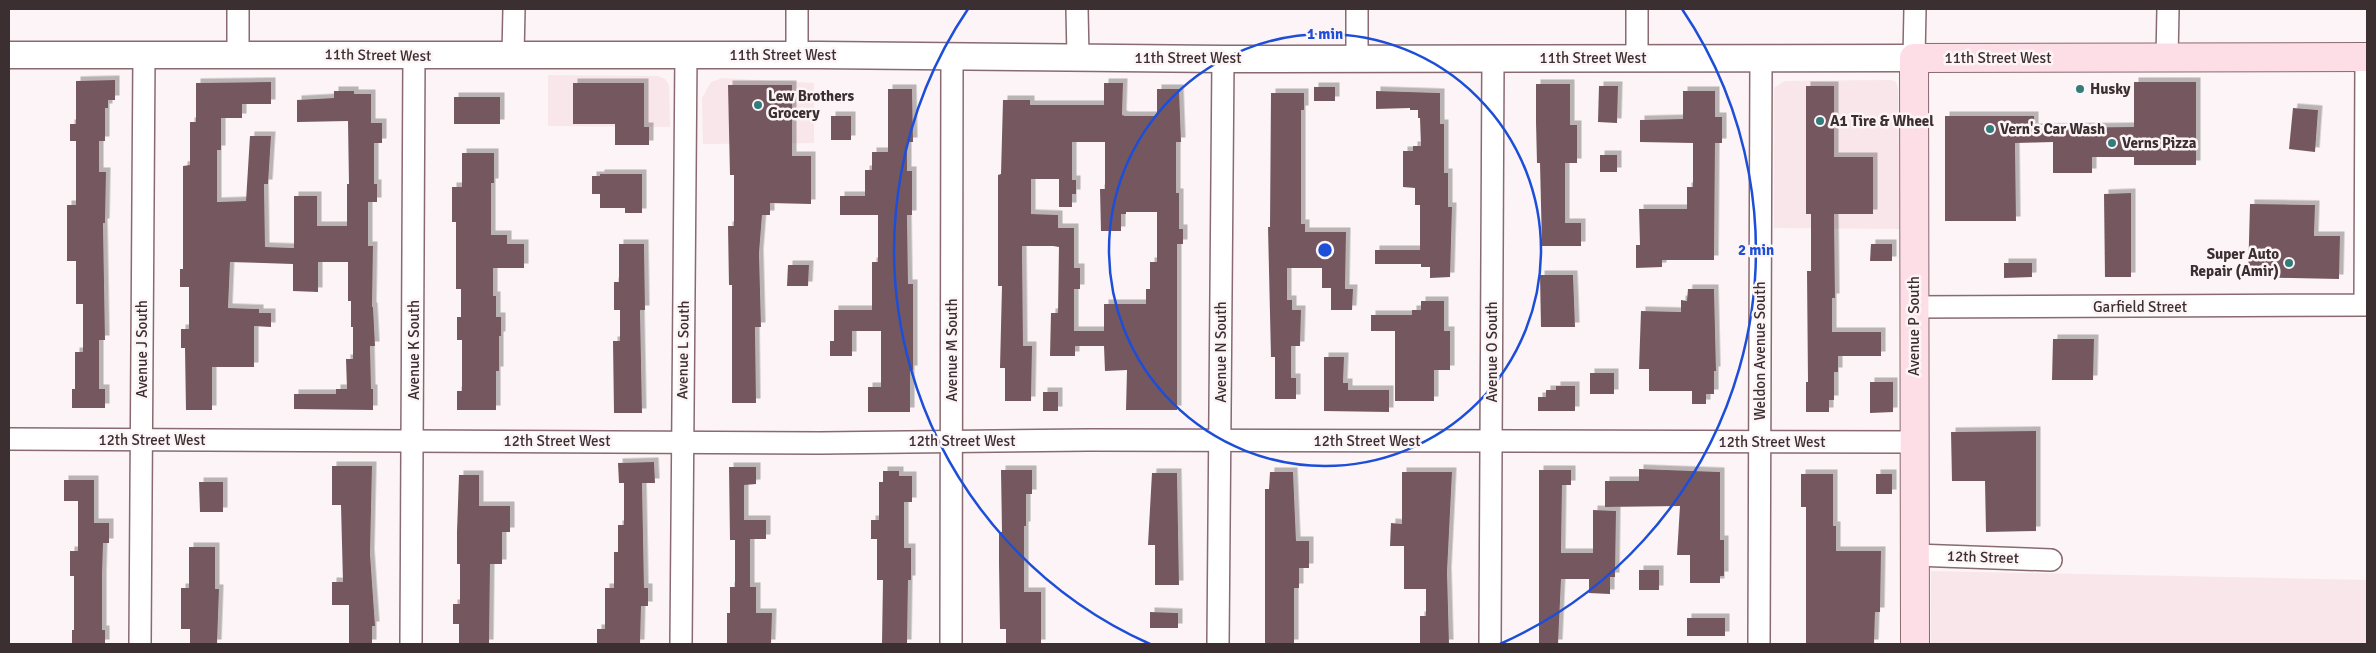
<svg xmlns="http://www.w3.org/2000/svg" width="2376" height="653" font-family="Signika,sans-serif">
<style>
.built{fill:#f8e6ea}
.building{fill:#75585f;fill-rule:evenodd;filter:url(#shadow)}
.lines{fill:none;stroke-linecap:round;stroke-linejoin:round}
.minor-casing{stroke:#896a71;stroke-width:24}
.tertiary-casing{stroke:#896a71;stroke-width:29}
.secondary-casing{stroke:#896a71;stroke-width:30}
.minor{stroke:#fff;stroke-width:21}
.tertiary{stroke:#fff;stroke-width:26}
.secondary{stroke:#fedee6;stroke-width:28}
.ring{fill:none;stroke:#1d4ed8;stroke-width:2.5}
.poi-dot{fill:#327c7b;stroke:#fcf4f6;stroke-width:2}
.labels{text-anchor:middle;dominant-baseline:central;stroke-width:5;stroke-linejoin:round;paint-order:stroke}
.street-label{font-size:15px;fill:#3c2f32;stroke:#fcf4f6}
.poi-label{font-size:15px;font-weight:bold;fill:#3c2f32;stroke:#fcf4f6;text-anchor:start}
.centre{fill:#1d4ed8;stroke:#fcf4f6;stroke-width:2.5}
.ring-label{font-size:15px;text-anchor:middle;font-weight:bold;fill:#1d4ed8;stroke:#fcf4f6;stroke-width:5;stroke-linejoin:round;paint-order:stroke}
</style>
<defs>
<filter id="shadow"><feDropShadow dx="4.5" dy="-4.5" stdDeviation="0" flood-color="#0004"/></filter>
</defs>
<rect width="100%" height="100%" fill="#fcf4f6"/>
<g class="built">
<path d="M548,75L658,76L665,79L669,85L670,127L548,126Z"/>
<path d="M722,78L814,83V143L703,144L702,98L711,82Z"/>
<path d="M1891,80L1896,82L1898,89L1900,229L1774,228V88L1785,81Z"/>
<path d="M1931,571L2367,580V644H1931Z"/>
</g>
<g class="building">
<path d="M115,80V100H108V108H105V141H99V172H106L105,223H103L105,340H99V389H105V408H72V389H75V352H83V304H76V261H67V205H76V141H70V124H76V81Z"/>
<path d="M271,82V104H242V118H221V150H217V202L246,201L250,136H271L268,184H264L265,247L294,248V196H317V226H347V184H349L348,121L297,122V100L334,98V91H354V94H371V123H382V143H374V184H377V202H368V246H373L372,307H373L375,346H370L371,389H373V410L294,409V394H336V389H347L346,359H353V327H351V301H348V262H318V292L293,291V264L230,262L228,308L259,309V313H271V327L254,326V367H212V410H186L185,348H181V329H189V287H180V269H183V166L190,165V122H196V83Z"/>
<path d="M2134,82H2196V165H2134V157H2092V173H2053V142L2015,143L2016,221H1945V116H2034V128L2134,127Z"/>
<path d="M573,83H644V127H649V145H615V124H573Z"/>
<path d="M1104,83H1123L1122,115L1125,116H1157V89H1179L1181,142H1176V193H1179V229H1183V244H1177V410H1126L1127,370L1105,371L1104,346H1075V356H1050L1051,313H1058L1059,247L1053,246H1022L1023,346H1032L1031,401H1005V368H1000L1002,286H998V175L1001,174L1003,100H1030V105H1104ZM1072,142H1105V189H1100L1101,231H1121V214H1126V212H1157V262H1150V289H1146V304H1104V331H1074V289H1080V268H1074V228H1058V215L1031,214V179H1059V207H1072V194H1076V180H1072Z"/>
<path d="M1536,84H1570V125H1577V163H1565V223H1581V246H1542L1540,163H1537L1536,122Z"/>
<path d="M728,85H792V156H811V204L770,203V215H762L759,253L761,327H755L756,403H732V285H729L728,226H734V175H730Z"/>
<path d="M1599,86H1618L1617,123L1598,122Z"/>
<path d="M1806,86H1834V157H1873V214H1834L1835,298H1832V332H1881V356H1838V372H1834V400H1829V412H1806V382H1808L1807,271H1811V214H1806Z"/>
<rect x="1314" y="87" width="21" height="14"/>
<path d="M888,89H912L913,142H907V171H912V215H907L908,284H913V370H910V412H868V387H881V331H852V356H830V341H834V310H872V262H878V215H840V196H865V170H872V152H888Z"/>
<path d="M1376,91L1440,93V124H1444V173H1448V207H1452L1450,277L1430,278V267H1421V264H1375V250H1420V205H1415V188L1403,187V151H1413V146H1421L1420,118H1418V110H1410V108L1376,109Z"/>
<path d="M1683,91H1715V117H1722V143H1715L1714,260H1662V267L1636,268V245H1640L1639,209H1687V187H1693V143L1640,142V120L1683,119Z"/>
<path d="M1271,93H1304V110H1301V224H1305V232H1346L1345,289H1353L1352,310H1331V288H1322V268H1287V300H1292V310H1301L1300,346H1291V378H1296V399H1275V357H1271L1268,227H1270Z"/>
<rect x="454" y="97" width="46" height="27"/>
<path d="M2293,108L2318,110L2315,152L2289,149Z"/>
<rect x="831" y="116" width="20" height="24"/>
<path d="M462,153H494V183H491V235H507V244H524V268H493V296H496V317H501V336H499V371H496V410H457V391H462V340H457V317H461V289H456V222H452V187H462Z"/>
<rect x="1600" y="155" width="17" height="17"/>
<path d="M600,174H642V213H625V208H600V194H592V176H600Z"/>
<path d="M2131,193V277H2105L2104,194Z"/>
<path d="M2250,204L2315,205L2314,236H2340L2339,279L2248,277Z"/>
<path d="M619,244H644L645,310H640L642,413H614L613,341H620V310H614V282H619Z"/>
<path d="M1871,244H1892V261H1870Z"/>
<path d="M2004,263H2032V277L2004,278Z"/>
<path d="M788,265H809L808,286H787Z"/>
<path d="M1540,275H1573L1575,327H1541Z"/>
<path d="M1688,289H1714L1716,371H1714V394H1706V404H1692V391H1649V369H1639L1641,311L1681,312V300L1687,301Z"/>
<path d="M1421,301H1444V331H1450V370H1434V401H1395V331H1371V315H1412V310H1421Z"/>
<path d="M2053,339H2094L2093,380H2052Z"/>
<path d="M1324,357H1344L1343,383H1348V390H1389V412L1324,411Z"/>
<rect x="1590" y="373" width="24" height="21"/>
<path d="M1870,382H1893V412L1870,413Z"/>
<path d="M1556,386H1575V411H1538V397H1546V390H1556Z"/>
<rect x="1043" y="392" width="15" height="19"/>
<path d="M2036,431V531L1986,532L1985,481H1952L1951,432Z"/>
<path d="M654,462L655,483H642L644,588H648V606H641L640,644H597V629H605V588H614V552H618V525H624V483H619L618,463Z"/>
<path d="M332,466H372L370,554L375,626H372V644H349V605H332V582H343L341,505H332Z"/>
<path d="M729,467H756V484L744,485V520H766V539H750V587H756V613H772L771,644H727V613H730V587H735V540H730Z"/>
<path d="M1639,469L1720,472V540H1724V576H1720V583H1690V555H1677L1680,506L1605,507V481H1639Z"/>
<path d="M1001,470H1032V494H1026V526H1024V592H1041V644H1006V629H1000L999,563V532H1002Z"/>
<path d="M1539,470H1571V485H1562L1561,553H1593V510L1616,511L1615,577H1610V594L1589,593V579H1561L1558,644H1539Z"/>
<path d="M883,471H899V476H912V502H904V548H911V580H908L907,644H882L883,580H877V539H871V520H879V482H883Z"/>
<path d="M1270,472H1293L1296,541H1309V568H1299V588H1294V644H1265V489H1269Z"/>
<path d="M1402,472H1452L1447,572L1449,644H1420V616H1426V589H1404V546H1390L1391,523L1402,524Z"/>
<path d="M1152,473H1177L1179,585H1155V545H1148Z"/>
<path d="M1801,474H1833V526H1836V551H1881L1880,612H1875L1874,644H1806V507H1801Z"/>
<rect x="1876" y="474" width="16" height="20"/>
<path d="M459,475H479V506H510V532H502V564H490L489,644H459V624H453V604H460V564H457V532Z"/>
<path d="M64,480H94V523H109V543H103L102,576V630H105V644H72V630H74V576H70V551H78V501H64Z"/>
<path d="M199,482H223V512H200Z"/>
<path d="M189,547H215V589H219L217,644H190V629H181V588H189Z"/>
<rect x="1639" y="570" width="20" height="20"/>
<path d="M1150,612L1178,613V628H1150Z"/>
<rect x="1687" y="618" width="38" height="18"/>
</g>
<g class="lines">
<g class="minor-casing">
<g id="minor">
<path d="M238,9V54"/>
<path d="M797,9V55"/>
<path d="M1077,9L1078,57"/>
<path d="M1357,9V58"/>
<path d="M513,55L514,9"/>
<path d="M1637,58V9"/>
<path d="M1914,58L1915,9"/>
<path d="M2167,58L2168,9"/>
<path d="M1914,307L2365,305L2366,57"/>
<path d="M9,439L820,443L1089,440L1914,442"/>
<path d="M1915,555L2051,560"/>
<path d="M140,644L144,55"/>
<path d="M411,644L414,55"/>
<path d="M681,644L686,55"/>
<path d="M951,644L952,56"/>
<path d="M1218,644L1223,59"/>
<path d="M1490,644L1493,59"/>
<path d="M1759,644L1761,59"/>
</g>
</g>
<g class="tertiary-casing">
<path id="tertiary" d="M9,55H819L1223,59L1914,58"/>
</g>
<g class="secondary-casing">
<path id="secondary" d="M1915,644L1914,58L2367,57"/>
</g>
<use href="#minor" class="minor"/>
<use href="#tertiary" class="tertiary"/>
<use href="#secondary" class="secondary"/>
</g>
<g class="ring">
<circle cx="1325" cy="250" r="216"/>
<path d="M1150 644A431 431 0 0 1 968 9M1682 9A431 431 0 0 1 1500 644"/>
</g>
<g class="poi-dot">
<circle cx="2080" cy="89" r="5"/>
<circle cx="758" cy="105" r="5"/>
<circle cx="1820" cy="121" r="5"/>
<circle cx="1990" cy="129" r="5"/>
<circle cx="2112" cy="143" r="5"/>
<circle cx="2289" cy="263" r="5"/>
</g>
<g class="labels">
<g class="street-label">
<text transform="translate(378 55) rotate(1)">11th Street West</text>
<text x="783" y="55">11th Street West</text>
<text x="1188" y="58">11th Street West</text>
<text x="1593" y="58">11th Street West</text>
<text x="1998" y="58">11th Street West</text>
<text x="2140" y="307">Garfield Street</text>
<text transform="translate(1914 326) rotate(-90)">Avenue P South</text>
<text transform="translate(142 349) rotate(-90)">Avenue J South</text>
<text transform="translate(414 350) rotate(-90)">Avenue K South</text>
<text transform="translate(683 350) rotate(-89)">Avenue L South</text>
<text transform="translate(952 350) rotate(-90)">Avenue M South</text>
<text transform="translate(1760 351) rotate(-90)">Weldon Avenue South</text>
<text transform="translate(1221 352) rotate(-90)">Avenue N South</text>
<text transform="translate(1492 352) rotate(-90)">Avenue O South</text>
<text x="152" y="440">12th Street West</text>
<text x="557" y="441">12th Street West</text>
<text x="962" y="441">12th Street West</text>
<text x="1367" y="441">12th Street West</text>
<text x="1772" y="442">12th Street West</text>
<text transform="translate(1983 557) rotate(2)">12th Street</text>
</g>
<g class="poi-label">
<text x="2090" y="89">Husky</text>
<text x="768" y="96">Lew Brothers<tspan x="768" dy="17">Grocery</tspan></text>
<text x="1830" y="121">A1 Tire &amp; Wheel</text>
<text x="2000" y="129">Vern's Car Wash</text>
<text x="2122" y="143">Verns Pizza</text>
<text x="2279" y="254" text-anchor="end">Super Auto<tspan x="2279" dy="17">Repair (Amir)</tspan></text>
</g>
</g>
<circle cx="1325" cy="250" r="8" class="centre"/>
<g class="ring-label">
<text x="1325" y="39">1 min</text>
<text x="1756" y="255">2 min</text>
</g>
<rect width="2376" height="653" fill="none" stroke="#3c2f32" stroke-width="20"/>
</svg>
